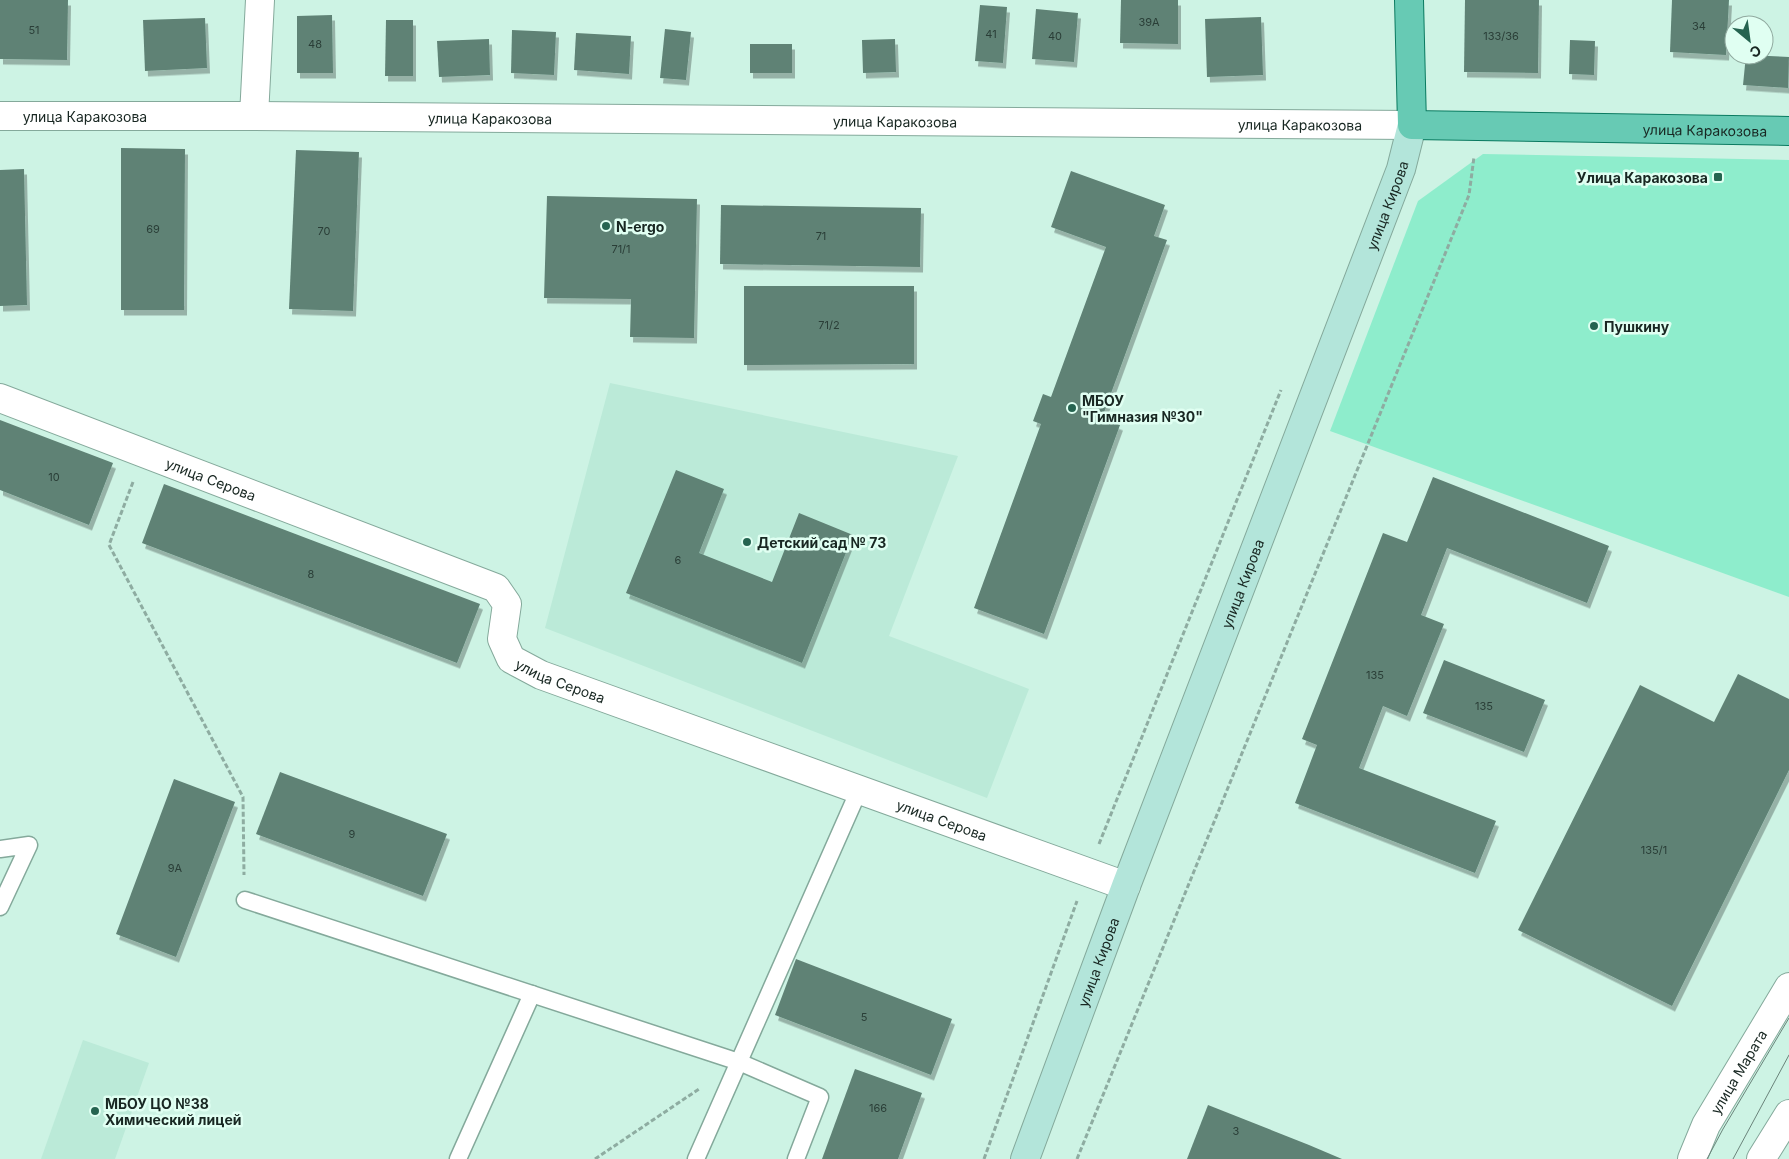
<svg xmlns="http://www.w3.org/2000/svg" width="1789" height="1159" font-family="Inter,sans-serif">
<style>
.built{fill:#bbead8}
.green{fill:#8eedcc}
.building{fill:#5f8275;filter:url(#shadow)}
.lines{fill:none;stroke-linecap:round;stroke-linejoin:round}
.lane-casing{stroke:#84a99b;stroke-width:19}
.street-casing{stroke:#84a99b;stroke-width:30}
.secondary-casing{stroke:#84a99b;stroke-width:30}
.primary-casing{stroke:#0a7a60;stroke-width:30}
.path{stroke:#8eaca1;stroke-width:3;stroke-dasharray:5 2.5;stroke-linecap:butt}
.lane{stroke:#fff;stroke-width:16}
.street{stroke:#fff;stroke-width:28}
.secondary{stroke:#b3e5da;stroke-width:28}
.primary{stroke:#67cab4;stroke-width:28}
.tram{stroke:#6a837a;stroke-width:1}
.poi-dot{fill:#256450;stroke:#e0fff2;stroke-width:2}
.labels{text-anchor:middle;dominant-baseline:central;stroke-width:5;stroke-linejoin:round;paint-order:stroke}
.number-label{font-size:11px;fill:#2a3e37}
.street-label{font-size:14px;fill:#182722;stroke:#e0fff2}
.poi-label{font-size:14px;font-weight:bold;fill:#182722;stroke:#e0fff2;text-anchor:start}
</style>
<defs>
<filter id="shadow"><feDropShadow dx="3" dy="5.5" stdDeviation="0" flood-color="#0004"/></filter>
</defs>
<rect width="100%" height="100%" fill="#cdf3e4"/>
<g class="built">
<path d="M610,383L958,456L889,636L1029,689L987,798L545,628Z"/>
<path d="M83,1040L149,1063L115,1159H41Z"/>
</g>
<path class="green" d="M1483,154L1789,160V597L1330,431L1418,201Z"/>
<g class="building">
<path d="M0,0H68L67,60L0,59Z"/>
<path d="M1121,0H1178V44L1120,43Z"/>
<path d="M1465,0H1539L1538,73L1464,72Z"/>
<path d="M1672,0H1729L1726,55L1670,52Z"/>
<path d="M980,5L1007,7L1003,63L975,61Z"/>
<path d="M1036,9L1078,13L1074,62L1032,59Z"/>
<path d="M332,15L333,73H297V16Z"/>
<path d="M1261,17L1263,75L1207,77L1205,19Z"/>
<path d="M205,18L207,68L145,71L143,20Z"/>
<path d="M386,20H413V76H385Z"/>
<path d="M665,29L691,32L686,80L660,78Z"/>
<path d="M512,30L556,32L554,75L511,73Z"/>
<path d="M576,33L631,36L629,74L574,70Z"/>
<path d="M489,39L490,75L439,77L437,41Z"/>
<path d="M895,39L896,72L863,73L862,40Z"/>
<path d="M1570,40L1595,41L1594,75L1569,74Z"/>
<rect x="750" y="44" width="42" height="29"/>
<path d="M1746,55L1789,57L1788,88L1743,85Z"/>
<path d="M121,148L185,149L184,310H121Z"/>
<path d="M296,150L359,152L353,311L289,309Z"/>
<path d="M24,169L27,305L0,306V170Z"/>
<path d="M1071,171L1165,205L1154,236L1167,240L1102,418L1120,425L1044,634L974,608L1041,424L1033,421L1043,394L1051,397L1106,247L1051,227Z"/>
<path d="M547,196L697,199L694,338L630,337L631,299L544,298Z"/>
<path d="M721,205L921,208L920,267L720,264Z"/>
<path d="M744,286H914V364L744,365Z"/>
<path d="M0,420L113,463L89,525L0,490Z"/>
<path d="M676,470L724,489L699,553L772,582L799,513L853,535L802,663L626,593Z"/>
<path d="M1433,477L1609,546L1587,603L1447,548L1421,615L1444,624L1407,716L1383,706L1359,768L1496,821L1475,873L1295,803L1317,745L1302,739L1383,533L1407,542Z"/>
<path d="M164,484L480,604L457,663L142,543Z"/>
<path d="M1444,660L1545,700L1524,752L1423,713Z"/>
<path d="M1738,674L1789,699V770L1672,1006L1518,930L1640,685L1714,722Z"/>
<path d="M280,772L447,834L423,896L256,834Z"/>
<path d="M174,779L235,802L176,957L116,934Z"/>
<path d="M796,959L952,1019L931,1075L775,1015Z"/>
<path d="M855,1069L922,1093L898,1159H822Z"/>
<path d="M1208,1105L1309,1145L1342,1159H1187Z"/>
</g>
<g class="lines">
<g class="lane-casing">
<g id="lane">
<path d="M0,849L29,845L0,907"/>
<path d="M245,900L739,1062L820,1097L796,1159"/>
<path d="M458,1159L532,994"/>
<path d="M696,1159L859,790"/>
</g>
</g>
<g class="street-casing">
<g id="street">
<path id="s1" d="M0,116H254L1412,125"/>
<path d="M254,116L260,0"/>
<path id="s2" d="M0,398L496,588L507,604L502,639L511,659L541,675L1126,886"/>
<path id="s3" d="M1692,1159L1706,1125L1789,987"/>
<path d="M1761,1159L1789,1114"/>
</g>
</g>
<g class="secondary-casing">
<g id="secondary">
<path id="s4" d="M1025,1159L1126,886L1401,169L1412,125"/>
</g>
</g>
<g class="primary-casing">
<g id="primary">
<path id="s5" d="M1409,0L1412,125L1789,131"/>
</g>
</g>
<g class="path">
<path d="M133,482L109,545L243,797L244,875"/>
<path d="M1099,844L1281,390"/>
<path d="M595,1159L699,1089"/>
<path d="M984,1159L1077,901"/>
<path d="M1077,1159L1469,195L1474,157"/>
</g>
<use href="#lane" class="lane"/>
<use href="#street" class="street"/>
<use href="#secondary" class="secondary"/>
<use href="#primary" class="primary"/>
<g class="tram">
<path d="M1707,1159L1723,1129L1789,1018"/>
<path d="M1733,1159L1789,1055"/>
</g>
</g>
<g class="poi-dot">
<rect x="1713" y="172" width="10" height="10" rx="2.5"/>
<circle cx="606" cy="226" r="5"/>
<circle cx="1594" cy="326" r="5"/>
<circle cx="1072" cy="408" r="5"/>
<circle cx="747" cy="542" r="5"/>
<circle cx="95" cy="1111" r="5"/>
</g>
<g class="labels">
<g class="number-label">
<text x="1149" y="22">39А</text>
<text x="1699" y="26">34</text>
<text x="34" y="30">51</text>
<text x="991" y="34">41</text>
<text x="1055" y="36">40</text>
<text x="1501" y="36">133/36</text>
<text x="315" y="44">48</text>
<text x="153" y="229">69</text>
<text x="324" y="231">70</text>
<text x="821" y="236">71</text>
<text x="621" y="249">71/1</text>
<text x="829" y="325">71/2</text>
<text x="54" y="477">10</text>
<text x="678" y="560">6</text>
<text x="311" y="574">8</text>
<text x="1375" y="675">135</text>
<text x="1484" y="706">135</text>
<text x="352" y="834">9</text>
<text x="1654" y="850">135/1</text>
<text x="175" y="868">9А</text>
<text x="864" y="1017">5</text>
<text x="878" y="1108">166</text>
<text x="1236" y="1131">3</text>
</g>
<g class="street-label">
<text stroke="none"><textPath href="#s1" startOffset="85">улица Каракозова</textPath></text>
<text stroke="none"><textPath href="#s1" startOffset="490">улица Каракозова</textPath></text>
<text stroke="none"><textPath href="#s1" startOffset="895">улица Каракозова</textPath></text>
<text stroke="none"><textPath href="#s1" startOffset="1300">улица Каракозова</textPath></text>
<text stroke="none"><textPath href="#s5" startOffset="418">улица Каракозова</textPath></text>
<text stroke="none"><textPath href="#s4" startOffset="1020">улица Кирова</textPath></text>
<text stroke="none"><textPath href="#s2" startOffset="226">улица Серова</textPath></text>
<text stroke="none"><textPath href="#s4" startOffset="615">улица Кирова</textPath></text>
<text stroke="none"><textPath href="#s2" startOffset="662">улица Серова</textPath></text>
<text stroke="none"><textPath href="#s2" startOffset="1068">улица Серова</textPath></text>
<text stroke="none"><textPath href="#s4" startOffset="210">улица Кирова</textPath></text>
<text stroke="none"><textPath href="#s3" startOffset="99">улица Марата</textPath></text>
</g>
<g class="poi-label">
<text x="1708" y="177" text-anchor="end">Улица Каракозова</text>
<text x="616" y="226">N-ergo</text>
<text x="1604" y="326">Пушкину</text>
<text x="1082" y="400">МБОУ<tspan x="1082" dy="16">"Гимназия №30"</tspan></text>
<text x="757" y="542">Детский сад № 73</text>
<text x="105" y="1103">МБОУ ЦО №38<tspan x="105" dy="16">Химический лицей</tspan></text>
</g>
</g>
<g transform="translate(1749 40) rotate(151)"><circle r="24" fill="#e0fff2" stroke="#90a99f"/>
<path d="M0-4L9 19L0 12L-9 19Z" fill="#256450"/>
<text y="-8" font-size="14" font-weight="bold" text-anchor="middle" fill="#182722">С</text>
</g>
</svg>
